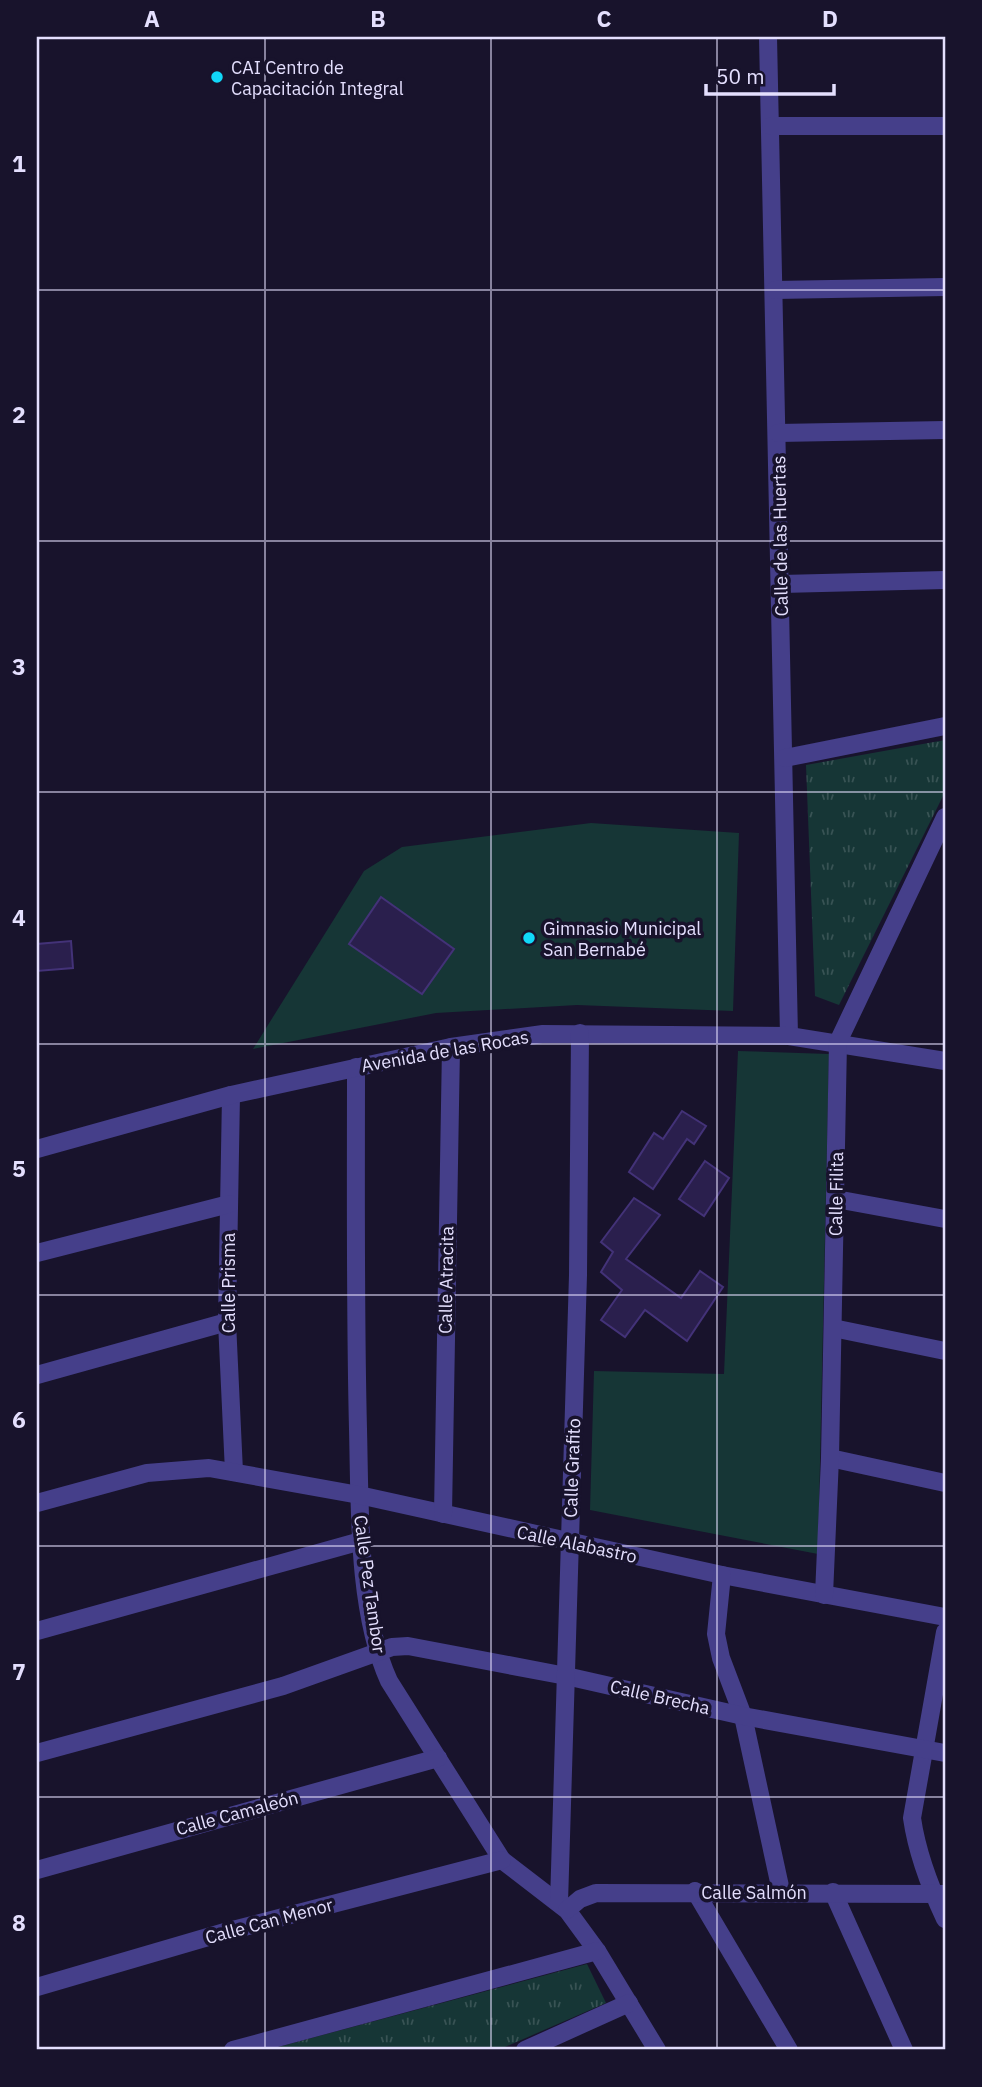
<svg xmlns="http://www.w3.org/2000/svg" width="982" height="2087" font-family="'IBM Plex Sans',sans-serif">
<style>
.grass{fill:#163636}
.park{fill:url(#park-tufts)}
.building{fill:#2a1f4d;stroke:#433278;stroke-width:2}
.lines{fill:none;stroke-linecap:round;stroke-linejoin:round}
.minor{stroke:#453f8a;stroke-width:18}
.grid{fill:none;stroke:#e4dffe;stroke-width:2;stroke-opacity:0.55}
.poi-dot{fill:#11d7f8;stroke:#18132c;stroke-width:2.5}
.labels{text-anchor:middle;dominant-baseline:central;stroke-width:7;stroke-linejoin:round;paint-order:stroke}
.poi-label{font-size:18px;fill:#e4dffe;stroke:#18132c;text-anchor:start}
.street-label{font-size:18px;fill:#e4dffe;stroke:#18132c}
.neatline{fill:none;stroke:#e4dffe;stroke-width:2.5}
.grid-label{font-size:23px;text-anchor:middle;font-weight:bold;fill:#e4dffe}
</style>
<defs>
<pattern id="park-tufts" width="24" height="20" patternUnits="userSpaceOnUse" patternTransform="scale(1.75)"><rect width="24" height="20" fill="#163636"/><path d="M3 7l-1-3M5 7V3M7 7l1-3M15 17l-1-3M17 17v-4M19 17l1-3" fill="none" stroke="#385354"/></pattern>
</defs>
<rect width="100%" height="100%" fill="#18132c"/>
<g class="grass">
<path d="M591,823L739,833L733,1011L577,1005L436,1013L253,1049L364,871L402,847Z"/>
<path d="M738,1051L829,1054L818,1554L590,1510L594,1371L724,1374Z"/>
</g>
<g class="park">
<path d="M945,740V792L839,1005L815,996L806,765Z"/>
<path d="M587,1964L606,2003L498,2050H267Z"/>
</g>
<g class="building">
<path d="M381,897L454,949L422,994L349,944Z"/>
<path d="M71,941L73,968L37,971V944Z"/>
<path d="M682,1111L706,1126L694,1144L687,1139L653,1189L629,1172L654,1133L663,1139Z"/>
<path d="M705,1161L729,1178L704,1216L679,1199Z"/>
<path d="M634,1198L660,1215L626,1259L681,1298L700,1271L723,1287L687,1341L645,1310L625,1337L601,1320L622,1290L601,1272L613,1252L601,1242Z"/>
</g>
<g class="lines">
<g class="minor">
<path d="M768,37L789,1036"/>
<path d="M771,126H945"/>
<path d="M775,290L945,287"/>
<path d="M778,433L945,430"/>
<path d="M781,584L945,580"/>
<path d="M785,758L945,726"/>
<path d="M356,1067C356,1188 355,1309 358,1429C360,1507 357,1611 389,1681L502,1860L567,1910L597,1951L657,2050"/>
<path d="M231,1095L227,1322L234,1472"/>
<path d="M37,1149L231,1095L451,1047L543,1034L789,1036L945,1061"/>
<path d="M836,1199L945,1219"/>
<path d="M37,1253L229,1204"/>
<path d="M833,1328L945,1351"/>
<path d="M37,1375L227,1322"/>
<path d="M830,1458L945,1483"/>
<path d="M37,1503L147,1473L209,1468L359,1495L722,1575L945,1617"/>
<path d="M443,1514L451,1047"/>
<path d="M722,1575L716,1634L721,1658L743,1716L781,1891"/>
<path d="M824,1595L830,1458L838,1042L945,817"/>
<path d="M37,1631L361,1541"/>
<path d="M945,1632L912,1818C917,1853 930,1887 945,1919"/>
<path d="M37,1753L283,1686L392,1647L408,1646L566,1676L743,1716L945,1753"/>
<path d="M37,1870L438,1758"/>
<path d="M695,1891L789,2050"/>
<path d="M833,1892L904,2050"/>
<path d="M559,1903L578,1275L580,1033"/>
<path d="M567,1910L580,1899L596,1893L945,1894"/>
<path d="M37,1987L225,1932L502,1860"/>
<path d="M233,2050L597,1951"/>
<path d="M525,2050L629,2003"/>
</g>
</g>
<path class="grid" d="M265,37V2050M491,37V2050M717,37V2050M37,290H945M37,541H945M37,792H945M37,1044H945M37,1295H945M37,1546H945M37,1797H945"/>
<g class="poi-dot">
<circle cx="217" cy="77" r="7"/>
<circle cx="529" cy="938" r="7"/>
</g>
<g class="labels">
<g class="poi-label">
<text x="231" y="67">CAI Centro de<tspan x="231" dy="21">Capacitación Integral</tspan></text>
<text x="543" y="928">Gimnasio Municipal<tspan x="543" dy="21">San Bernabé</tspan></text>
</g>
<g class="street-label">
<text transform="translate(780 536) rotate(-91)">Calle de las Huertas</text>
<text transform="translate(445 1051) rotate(-10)">Avenida de las Rocas</text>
<text transform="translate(836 1194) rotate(-89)">Calle Filita</text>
<text transform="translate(446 1280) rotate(-89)">Calle Atracita</text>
<text transform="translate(228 1283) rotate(-90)">Calle Prisma</text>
<text transform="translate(572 1468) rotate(-88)">Calle Grafito</text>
<text transform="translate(577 1544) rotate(12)">Calle Alabastro</text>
<text transform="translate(370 1584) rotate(82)">Calle Pez Tambor</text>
<text transform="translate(660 1697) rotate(13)">Calle Brecha</text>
<text transform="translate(237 1813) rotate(-15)">Calle Camaleón</text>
<text x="754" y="1892">Calle Salmón</text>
<text transform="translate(269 1921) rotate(-15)">Calle Can Menor</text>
</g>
</g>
<rect width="982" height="2087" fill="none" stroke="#18132c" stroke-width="77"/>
<path d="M706 84v10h128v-10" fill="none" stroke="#e4dffe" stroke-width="3.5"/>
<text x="716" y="84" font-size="21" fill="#e4dffe" stroke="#18132c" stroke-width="5" paint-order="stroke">50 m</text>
<rect x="38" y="38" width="906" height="2010" class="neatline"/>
<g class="grid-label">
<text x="152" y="27">A</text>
<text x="378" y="27">B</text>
<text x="604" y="27">C</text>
<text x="830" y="27">D</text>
<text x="19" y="172">1</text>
<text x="19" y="423">2</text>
<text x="19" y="675">3</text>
<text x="19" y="926">4</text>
<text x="19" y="1177">5</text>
<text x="19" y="1428">6</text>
<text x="19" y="1680">7</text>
<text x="19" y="1931">8</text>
</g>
</svg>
